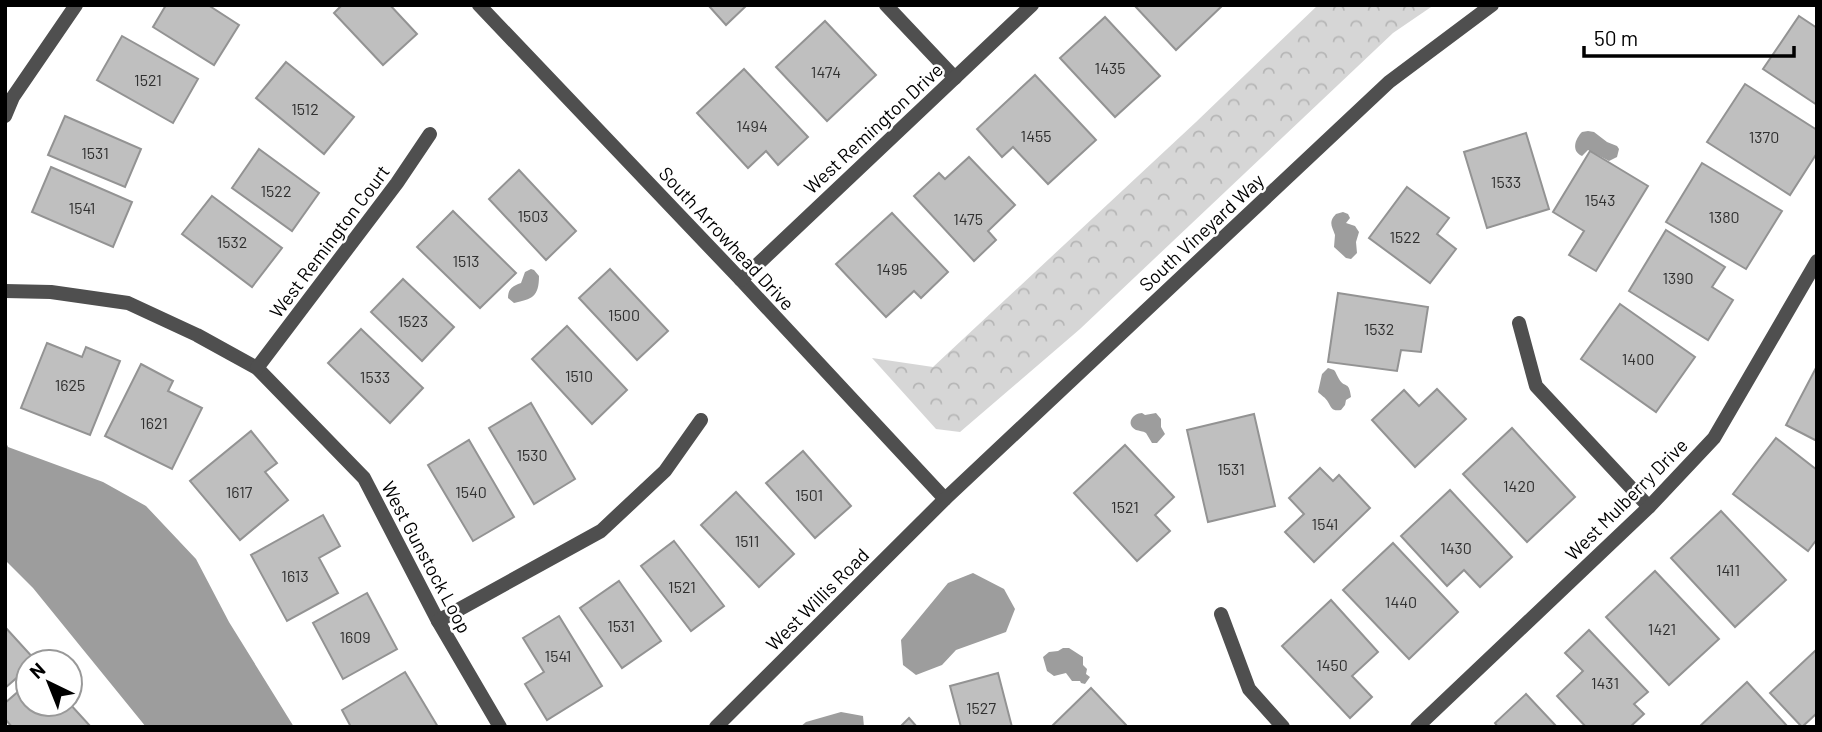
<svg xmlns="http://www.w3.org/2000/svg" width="1822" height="732" font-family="Barlow,sans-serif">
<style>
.forest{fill:url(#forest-crowns)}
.water{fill:#9d9d9d}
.building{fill:#bfbfbf;stroke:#939393;stroke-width:2}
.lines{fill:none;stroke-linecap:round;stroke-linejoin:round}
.minor{stroke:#4f4f4f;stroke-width:14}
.tertiary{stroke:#4f4f4f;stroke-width:14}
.labels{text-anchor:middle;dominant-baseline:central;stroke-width:5;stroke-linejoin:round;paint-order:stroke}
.number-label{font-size:16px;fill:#303030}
.street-label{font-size:19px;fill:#000;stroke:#fff}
</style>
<defs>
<pattern id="forest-crowns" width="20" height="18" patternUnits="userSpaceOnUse" patternTransform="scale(1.75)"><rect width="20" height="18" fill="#d6d6d6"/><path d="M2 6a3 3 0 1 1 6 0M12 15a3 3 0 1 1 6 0" fill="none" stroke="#b6b6b6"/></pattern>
</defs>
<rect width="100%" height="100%" fill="#fff"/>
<path class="forest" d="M1318,5H1434L1393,33L1080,329L960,432L936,429L872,358L933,367L1196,122Z"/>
<g class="water">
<path d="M1588,131L1594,132L1607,142L1617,146L1619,149L1617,157L1609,161L1588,150L1582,156C1571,151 1575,139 1582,132Z"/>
<path d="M1343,212L1348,214L1350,218L1346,223L1355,226L1359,232L1356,242L1357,253L1351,259L1346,258L1334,247L1335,235C1332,226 1328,222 1336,214Z"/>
<path d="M531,269L534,270L539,276C539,297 532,299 514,303L508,298C508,288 513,286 521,283L525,272Z"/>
<path d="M1328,368L1334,370C1336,372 1337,376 1339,379C1345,389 1349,380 1351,397L1346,400L1345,405L1341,410C1332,411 1332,409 1328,402C1326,398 1321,395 1318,392L1322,374Z"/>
<path d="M1142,413L1145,415L1156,413L1161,419V427L1165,434L1157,443H1152L1146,433C1143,431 1139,431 1136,430C1125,424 1133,413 1142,413Z"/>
<path d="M5,440L8,447L103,482L146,506L196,559L229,622L294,727H146L33,588L5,560Z"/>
<path d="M973,573L1004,589L1015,609L1006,632L956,650L942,665L916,675L903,665L901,640L948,583Z"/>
<path d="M1063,648H1069L1083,657V665L1087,669L1086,674L1090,677L1085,684L1081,683L1080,681H1072L1066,673L1054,676L1047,671L1043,657L1049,652L1058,651Z"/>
<path d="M841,712L863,716L864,727H800L806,722Z"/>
</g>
<g class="building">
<path d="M166,5H208L239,25L214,65L153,27Z"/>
<path d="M342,5H390L417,34L383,65L334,13Z"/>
<path d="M708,5H747L726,25Z"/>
<path d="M1134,5H1223L1176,50Z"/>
<path d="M1799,16L1817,28V105L1763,69Z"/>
<path d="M1105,17L1160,76L1115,117L1060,58Z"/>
<path d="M825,21L876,75L827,121L776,67Z"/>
<path d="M122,36L198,79L173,123L97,80Z"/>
<path d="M286,62L354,117L324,154L256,98Z"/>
<path d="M744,69L808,137L778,165L766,151L748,168L697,113Z"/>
<path d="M1035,75L1096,140L1048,184L1013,147L1002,157L977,129Z"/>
<path d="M1745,84L1817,130V153L1790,195L1707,142Z"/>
<path d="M65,116L141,149L125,187L48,155Z"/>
<path d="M1526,133L1549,209L1487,228L1464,152Z"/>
<path d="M259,149L319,193L292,231L232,188Z"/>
<path d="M1590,151L1648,186L1596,271L1569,255L1584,231L1553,212Z"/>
<path d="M969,157L1015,205L988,231L996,240L974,261L914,196L939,173L945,179Z"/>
<path d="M1702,163L1782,211L1746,269L1666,222Z"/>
<path d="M51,167L132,202L113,247L32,212Z"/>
<path d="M519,170L576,231L546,260L489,199Z"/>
<path d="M1407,187L1449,218L1437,234L1456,249L1430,283L1369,238Z"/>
<path d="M212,196L282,248L252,287L182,234Z"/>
<path d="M453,211L516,273L480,308L417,247Z"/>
<path d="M892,213L948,272L921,298L914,291L886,317L836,264Z"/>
<path d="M1666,230L1725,267L1712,287L1733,300L1708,340L1629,291Z"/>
<path d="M610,269L668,331L637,360L579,298Z"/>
<path d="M403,279L454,327L422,361L371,312Z"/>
<path d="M1338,293L1428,307L1421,352L1401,350L1397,371L1328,362Z"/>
<path d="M1620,304L1695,357L1656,412L1581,359Z"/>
<path d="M567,326L627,390L592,424L532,359Z"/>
<path d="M361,329L423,388L390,423L328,363Z"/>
<path d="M47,343L82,357L86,347L120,361L90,435L21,408Z"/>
<path d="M141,364L173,381L168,391L202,408L172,469L105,436Z"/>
<path d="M1817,366V441L1786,425Z"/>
<path d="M1437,389L1466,419L1415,467L1372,420L1404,390L1419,406Z"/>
<path d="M531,403L575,479L534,504L489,428Z"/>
<path d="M1254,414L1275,506L1208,522L1187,430Z"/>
<path d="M1512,428L1575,497L1527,542L1463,474Z"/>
<path d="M251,431L277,463L265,472L288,500L240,540L190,481Z"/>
<path d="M1776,438L1817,470V539L1808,551L1733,494Z"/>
<path d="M469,440L514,517L473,541L428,465Z"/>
<path d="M1125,445L1174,497L1155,515L1170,531L1137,561L1074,493Z"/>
<path d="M803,451L851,506L815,538L766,483Z"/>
<path d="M1320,468L1333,481L1339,475L1370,508L1314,562L1285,532L1304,514L1289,498Z"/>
<path d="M1450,490L1512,557L1480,587L1464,570L1447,586L1401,536Z"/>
<path d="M736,492L794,554L759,587L701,525Z"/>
<path d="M1721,511L1786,580L1735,627L1671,558Z"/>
<path d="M323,515L340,546L319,558L338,593L287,621L251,555Z"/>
<path d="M674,541L724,606L691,631L641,566Z"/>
<path d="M1393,543L1458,612L1409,659L1343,590Z"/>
<path d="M1655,571L1719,639L1669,685L1606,617Z"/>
<path d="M619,581L661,641L622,668L580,608Z"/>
<path d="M367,593L397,649L343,679L313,623Z"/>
<path d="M1331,600L1378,652L1352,676L1372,697L1350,718L1282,646Z"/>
<path d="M559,616L602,686L547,720L525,684L544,672L523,638Z"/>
<path d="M5,627L36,661L28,662V668L5,688Z"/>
<path d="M1589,630L1648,692L1634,704L1644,714L1630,727H1586L1557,696L1583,671L1565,653Z"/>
<path d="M1816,650L1817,713L1802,727L1770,693Z"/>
<path d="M405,672L438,727H351L342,710Z"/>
<path d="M998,673L1012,727H961L950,686Z"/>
<path d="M1747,682L1788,727H1699Z"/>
<path d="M28,683V704H70L91,727H12L5,719V703Z"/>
<path d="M1091,688L1126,725L1125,727H1051Z"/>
<path d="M1526,694L1557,727H1498L1495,723Z"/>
<path d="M909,718L917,727H900Z"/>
</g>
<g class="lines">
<g class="minor">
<path d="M479,5L741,280L945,499"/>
<path d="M886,5L955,78"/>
<path d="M5,116L13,97L76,5"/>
<path d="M741,280L1032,5"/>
<path d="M5,291L51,292L128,303L197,335L257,368L364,478L438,621L500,727"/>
<path d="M1519,323L1536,386L1649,507"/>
<path d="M257,368L397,183L430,134"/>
<path d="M1221,614L1249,689L1283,727"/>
<path d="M438,621L601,531L665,471L701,420"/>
<path d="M1417,727L1649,507L1714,438L1817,261"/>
</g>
<path class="tertiary" d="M716,727L945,499L1389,82L1492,5"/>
</g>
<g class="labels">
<g class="number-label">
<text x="1110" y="67">1435</text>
<text x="826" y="71">1474</text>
<text x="148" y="79">1521</text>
<text x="305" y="108">1512</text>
<text x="752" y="125">1494</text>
<text x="1036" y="135">1455</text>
<text x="1764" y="136">1370</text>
<text x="95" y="152">1531</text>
<text x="1506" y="181">1533</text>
<text x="276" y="190">1522</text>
<text x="1600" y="199">1543</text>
<text x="82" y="207">1541</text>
<text x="533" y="215">1503</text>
<text x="1724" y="216">1380</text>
<text x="968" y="218">1475</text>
<text x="1405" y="236">1522</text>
<text x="232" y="241">1532</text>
<text x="466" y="260">1513</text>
<text x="892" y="268">1495</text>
<text x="1678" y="277">1390</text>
<text x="624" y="314">1500</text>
<text x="413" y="320">1523</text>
<text x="1379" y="328">1532</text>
<text x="1638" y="358">1400</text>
<text x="579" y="375">1510</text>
<text x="375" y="376">1533</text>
<text x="70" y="384">1625</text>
<text x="154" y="422">1621</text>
<text x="532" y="454">1530</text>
<text x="1231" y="468">1531</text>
<text x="1519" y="485">1420</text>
<text x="239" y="491">1617</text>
<text x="471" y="491">1540</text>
<text x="809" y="494">1501</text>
<text x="1125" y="506">1521</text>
<text x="1325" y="523">1541</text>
<text x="747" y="540">1511</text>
<text x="1456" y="547">1430</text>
<text x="1728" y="569">1411</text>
<text x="295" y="575">1613</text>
<text x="682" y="586">1521</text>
<text x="1401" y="601">1440</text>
<text x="621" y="625">1531</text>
<text x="1662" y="628">1421</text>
<text x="355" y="636">1609</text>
<text x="558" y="655">1541</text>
<text x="1332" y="664">1450</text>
<text x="1605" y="682">1431</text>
<text x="981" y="707">1527</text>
</g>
<g class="street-label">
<text transform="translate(873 128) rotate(-43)">West Remington Drive</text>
<text transform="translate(1201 232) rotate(-43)">South Vineyard Way</text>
<text transform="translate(727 238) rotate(47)">South Arrowhead Drive</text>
<text transform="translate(329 241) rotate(-53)">West Remington Court</text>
<text transform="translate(1626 499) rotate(-45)">West Mulberry Drive</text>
<text transform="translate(427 557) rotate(62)">West Gunstock Loop</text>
<text transform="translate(817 599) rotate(-45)">West Willis Road</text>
</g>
</g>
<rect width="1822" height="732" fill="none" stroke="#000000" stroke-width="14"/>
<g transform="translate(49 683) rotate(317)"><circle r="33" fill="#ffffff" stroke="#999999" stroke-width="2"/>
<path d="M0-5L12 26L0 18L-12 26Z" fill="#000000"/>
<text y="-10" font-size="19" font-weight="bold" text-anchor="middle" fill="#000000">N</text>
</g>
<path d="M1584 46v10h210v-10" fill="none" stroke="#000000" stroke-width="3.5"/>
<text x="1594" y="46" font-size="21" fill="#000000" stroke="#ffffff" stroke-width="5" paint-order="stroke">50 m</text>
</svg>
